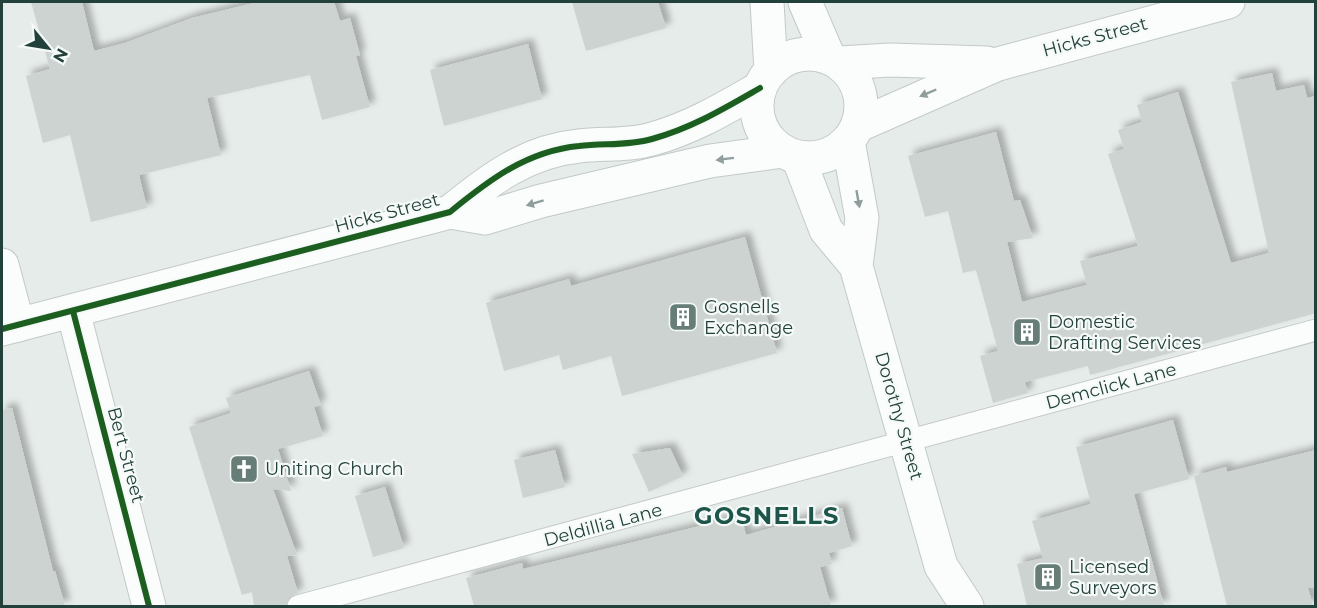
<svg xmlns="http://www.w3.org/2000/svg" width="1317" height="608" font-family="Montserrat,sans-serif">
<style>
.building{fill:#cdd3d1;filter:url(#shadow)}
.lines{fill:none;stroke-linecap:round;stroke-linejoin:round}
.lane-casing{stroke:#c3c9c7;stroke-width:23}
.street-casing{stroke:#c3c9c7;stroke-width:35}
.secondary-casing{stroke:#c2cac7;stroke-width:35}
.lane{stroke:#fbfcfc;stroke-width:21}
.street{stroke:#fbfcfc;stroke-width:33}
.secondary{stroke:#fbfcfc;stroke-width:33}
.cycleway-casing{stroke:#f5faf8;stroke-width:10}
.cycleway{stroke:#1b5e20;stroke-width:6}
.oneway{fill:#8f9e9c}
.labels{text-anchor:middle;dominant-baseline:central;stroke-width:4.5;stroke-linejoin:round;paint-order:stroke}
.street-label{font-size:18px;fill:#23413b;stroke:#f5faf8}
.poi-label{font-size:18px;fill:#23413b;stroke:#f5faf8;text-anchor:start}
.district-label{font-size:24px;font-weight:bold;letter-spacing:1.5px;fill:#1d554a;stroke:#f5faf8}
</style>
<defs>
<filter id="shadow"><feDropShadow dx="5.5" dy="-5.5" stdDeviation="3" flood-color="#0004"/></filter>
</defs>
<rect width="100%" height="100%" fill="#e6ece9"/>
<g class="building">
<path d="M31,2H82L94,51L125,43L192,18L258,2H334L340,21L350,18L360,55L356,56L370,107L322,120L310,75L207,98L221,155L139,175L147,208L91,222L70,135L43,143L26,76L50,69Z"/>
<path d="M572,2H658L666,28L586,51Z"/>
<path d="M528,44L542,99L444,126L430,70Z"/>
<path d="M1272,73L1276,91L1304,85L1307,98L1316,96V313L1090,375L1088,366L1025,382L1028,393L993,403L980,356L998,351L976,270L963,273L948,211L925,217L908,156L996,132L1014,201L1020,200L1033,238L1007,242L1022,302L1087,285L1080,261L1138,246L1108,154L1124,149L1118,130L1142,122L1137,105L1178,92L1231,263L1269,253L1231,82Z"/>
<path d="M745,237L777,353L622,396L611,356L563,370L559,355L504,371L486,303L569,279L571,286Z"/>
<path d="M309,371L321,405L314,407L323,436L278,449L291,491L273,489L297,555L287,556L298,593L289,597L286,606H254L252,592L242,595L189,427L231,413L226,398Z"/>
<path d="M12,408L53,571H55L65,606H2V410Z"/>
<path d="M1173,420L1189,479L1134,494L1164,606H1027L1017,564L1043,558L1032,521L1091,504L1076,447Z"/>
<path d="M670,448L683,476L649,492L632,454Z"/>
<path d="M555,450L565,487L523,498L514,460Z"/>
<path d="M1316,450V587L1308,588L1313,606H1227L1194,476L1226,467L1227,472Z"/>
<path d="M385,487L404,548L373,557L355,496Z"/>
<path d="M842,508L852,546L829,553L832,564L820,567L831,606H474L466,578L522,563L523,569L741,516L746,535Z"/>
</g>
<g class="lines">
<g class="lane-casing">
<path id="lane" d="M298,606L1316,330"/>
</g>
<g class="street-casing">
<g id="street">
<path d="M2,265L18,325"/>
<path d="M73,311L149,606"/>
</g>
</g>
<g class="secondary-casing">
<g id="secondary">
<path d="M767,2L771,71"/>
<path d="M805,2L829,58"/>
<circle cx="809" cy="106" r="52"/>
<path d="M840,63L890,60L987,63"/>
<path d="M857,126L998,64L1228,2"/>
<path d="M848,141L862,218L856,266L941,566L967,606"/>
<path d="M798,157L826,230L856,266"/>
<path d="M450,212L485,218L541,201L710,161L783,151"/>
<path d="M2,329L450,212C489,180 527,151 579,146C604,143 628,146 652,139C692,128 725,108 760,88"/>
</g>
</g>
<use href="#lane" class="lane"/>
<use href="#street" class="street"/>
<use href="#secondary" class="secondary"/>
<g class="cycleway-casing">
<g id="cycleway">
<path d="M73,311L149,606"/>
<path d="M2,329L450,212C489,180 527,151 579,146C604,143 628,146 652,139C692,128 725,108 760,88"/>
</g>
</g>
<use href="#cycleway" class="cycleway"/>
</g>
<defs><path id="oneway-solid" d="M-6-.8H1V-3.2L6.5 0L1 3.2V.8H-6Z" transform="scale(1.5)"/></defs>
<g class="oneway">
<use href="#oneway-solid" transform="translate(928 93) rotate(157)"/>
<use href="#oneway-solid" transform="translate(725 159) rotate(173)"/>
<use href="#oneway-solid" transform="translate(858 199) rotate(80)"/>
<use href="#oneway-solid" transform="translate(535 203) rotate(163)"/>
</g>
<defs>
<g id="building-square" transform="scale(1.5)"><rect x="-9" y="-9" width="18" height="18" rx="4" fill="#677d78" stroke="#f5faf8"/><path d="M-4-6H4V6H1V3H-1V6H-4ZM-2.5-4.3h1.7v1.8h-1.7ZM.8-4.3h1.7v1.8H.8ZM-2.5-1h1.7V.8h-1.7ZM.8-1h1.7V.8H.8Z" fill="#fff"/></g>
<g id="church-square" transform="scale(1.5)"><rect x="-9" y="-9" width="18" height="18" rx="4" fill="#677d78" stroke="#f5faf8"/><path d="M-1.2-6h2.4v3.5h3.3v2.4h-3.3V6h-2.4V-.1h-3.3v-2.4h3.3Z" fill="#fff"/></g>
</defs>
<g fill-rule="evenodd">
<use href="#building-square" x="683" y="317"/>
<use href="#building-square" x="1027" y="332"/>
<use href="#church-square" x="244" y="469"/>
<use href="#building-square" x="1048" y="577"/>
</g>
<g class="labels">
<g class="street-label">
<text transform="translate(1095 37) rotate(-15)">Hicks Street</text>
<text transform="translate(387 213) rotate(-15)">Hicks Street</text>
<text transform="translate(1111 386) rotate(-15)">Demclick Lane</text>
<text transform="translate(899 416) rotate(74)">Dorothy Street</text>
<text transform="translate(126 455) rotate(75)">Bert Street</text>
<text transform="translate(603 525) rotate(-15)">Deldillia Lane</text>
</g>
<g class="poi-label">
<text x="704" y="307">Gosnells<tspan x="704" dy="21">Exchange</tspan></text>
<text x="1048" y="322">Domestic<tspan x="1048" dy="21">Drafting Services</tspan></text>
<text x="265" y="469">Uniting Church</text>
<text x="1069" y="567">Licensed<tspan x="1069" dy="21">Surveyors</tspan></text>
</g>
<g class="district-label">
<text x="767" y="515">GOSNELLS</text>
</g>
</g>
<rect width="1317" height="608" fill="none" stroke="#23413b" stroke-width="6"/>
<g transform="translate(48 48) rotate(120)" stroke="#f5faf8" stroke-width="4.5" paint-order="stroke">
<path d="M0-4.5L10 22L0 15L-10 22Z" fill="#23413b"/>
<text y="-9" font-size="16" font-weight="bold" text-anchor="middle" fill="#23413b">N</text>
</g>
</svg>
